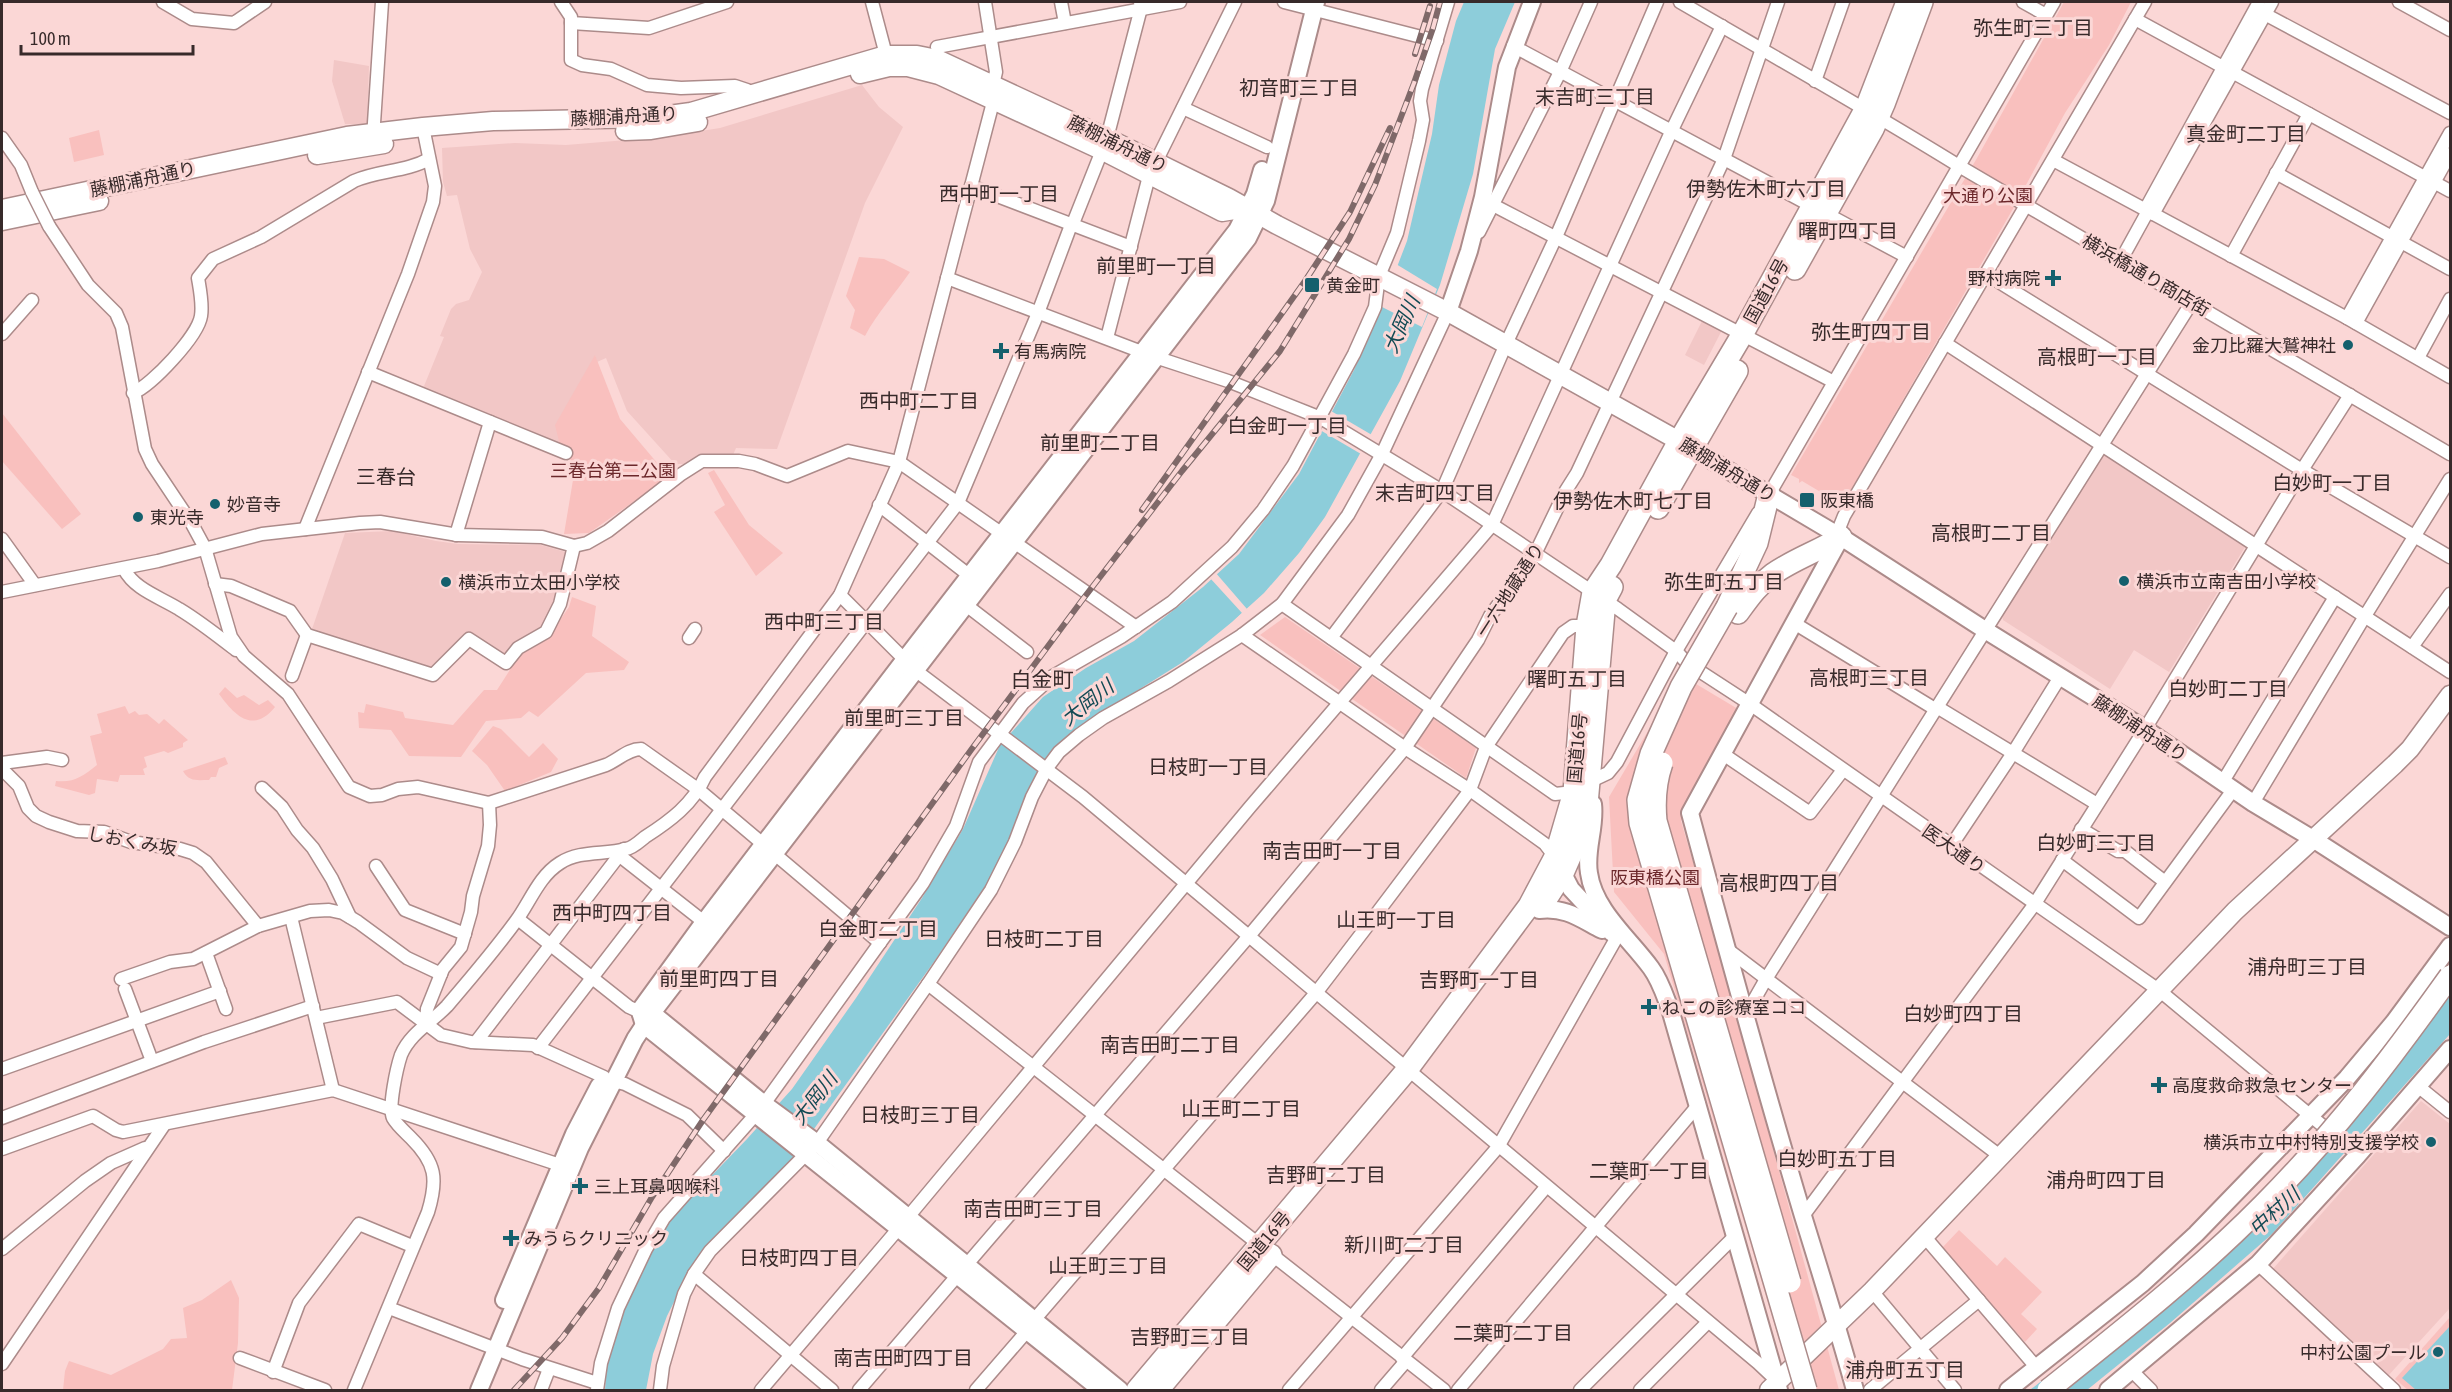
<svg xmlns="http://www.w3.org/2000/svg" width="2452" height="1392" font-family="'Asap Condensed','Noto Sans JP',sans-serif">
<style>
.built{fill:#f2c7c6}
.green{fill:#f9c0be}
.water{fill:#8dcdda}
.pier{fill:#fbd7d6}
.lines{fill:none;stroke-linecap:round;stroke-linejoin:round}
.street-casing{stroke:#ac8b8a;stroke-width:15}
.secondary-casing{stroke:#ac8b8a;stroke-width:20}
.primary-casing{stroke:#ac8b8a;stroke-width:21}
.highway-casing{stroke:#ac8b8a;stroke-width:24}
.street{stroke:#fff;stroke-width:12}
.secondary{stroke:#fff;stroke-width:16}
.primary{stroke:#fff;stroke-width:18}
.highway{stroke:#fff;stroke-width:21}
.rail-casing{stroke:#7f6969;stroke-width:6}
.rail{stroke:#fbd7d6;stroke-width:4;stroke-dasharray:11;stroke-linecap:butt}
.street-bridge-casing{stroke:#ac8b8a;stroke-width:15;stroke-linecap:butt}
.highway-bridge-casing{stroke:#ac8b8a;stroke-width:24;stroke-linecap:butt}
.street-bridge{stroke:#fff;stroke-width:12}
.highway-bridge{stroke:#fff;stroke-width:21}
.poi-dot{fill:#15606d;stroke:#fbd7d6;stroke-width:2}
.labels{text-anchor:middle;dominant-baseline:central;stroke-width:6;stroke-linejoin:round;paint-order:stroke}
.street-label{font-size:18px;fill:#372a2a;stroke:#fbd7d6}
.park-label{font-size:18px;fill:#6c282b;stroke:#fbd7d6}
.poi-label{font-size:18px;fill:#372a2a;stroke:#fbd7d6;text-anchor:start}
.neighbourhood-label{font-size:20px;fill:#372a2a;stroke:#fbd7d6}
.water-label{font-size:20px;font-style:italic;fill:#124a54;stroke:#fbd7d6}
.quarter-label{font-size:21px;fill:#372a2a;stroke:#fbd7d6}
</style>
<rect width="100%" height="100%" fill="#fbd7d6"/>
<g class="built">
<path d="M334,60L369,66L367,124H345L332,81Z"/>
<path d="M862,85L879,107L903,127L865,203L777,449L736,448L733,455H715L685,464H675L627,411L606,358L597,362L595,356L561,449L422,391L444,337L440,336L451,309L456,304L469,300L482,272L470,249L457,195L447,196L443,182L442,148L515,143L566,145L663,137L720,128Z"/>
<path d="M1703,319L1722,330L1704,365L1685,355Z"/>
<path d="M2102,454L2245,547L2169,672L2134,650L2110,689L2003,620L2002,614Z"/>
<path d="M392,531L436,541L458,544L541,545L569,553L556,606L540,632L512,645L506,655L501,656L469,633L431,671L311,632L345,533Z"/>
<path d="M2421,1101L2450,1124V1308L2387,1377L2272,1270Z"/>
</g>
<g class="green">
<path d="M2064,2H2131L2109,45L2065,113L2014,207L1847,497L1841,498L1838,503L1831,500L1829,497L1802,481L1799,483V479L1791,475L1977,158Z"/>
<path d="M99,130L104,155L74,162L69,138Z"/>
<path d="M859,257L884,259L910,272C895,294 877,313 865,336L850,328L855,310L846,296Z"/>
<path d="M595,355L620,419L669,477L589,533L564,534L574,474L568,450L561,449L555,425Z"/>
<path d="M2,413L81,514L62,529L2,461Z"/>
<path d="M714,470L749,525L783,553L756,576L714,512L725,505L708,473Z"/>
<path d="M572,597L596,606L592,636L629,662L624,670L586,673L538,717L529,711L521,718L486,721L461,757L409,756L391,730L359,728L358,712L364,713L366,704L403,712L405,718L453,725L484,690H497L522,651L551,633L569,607Z"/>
<path d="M1285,617L1476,748L1466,778L1260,635Z"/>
<path d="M1681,675L1738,709L1681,821L1715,937L1839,1390H1794L1664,954L1614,892L1609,797Z"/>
<path d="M225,687L237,698L244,695L259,705L268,700L275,707C253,734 235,716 219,694Z"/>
<path d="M125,706L129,714L135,711L139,715L147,714L159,724L164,719L188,740L183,743V747L168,753L164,751L144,757L147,767L143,769L145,775H120L118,782L97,779L95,793L89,795L55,786L56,781C74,783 83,776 97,765L90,736L102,733L97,714Z"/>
<path d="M493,726L501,729L529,757L543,743L558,759L551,772L505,791L487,765L472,751Z"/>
<path d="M225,757L228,764L219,768L216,777H211L209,780C197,780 189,782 183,771Z"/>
<path d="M1959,1230L1997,1266L2005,1257L2042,1292L2021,1314L2037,1329L2025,1342L1942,1248Z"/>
<path d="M231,1280L239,1298L238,1343L232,1390H63L65,1371L69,1361L111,1375L163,1349L171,1339L187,1338L183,1308L202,1300Z"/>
<path d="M2450,1317V1390H2408L2395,1379Z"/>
</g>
<g class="water">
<path d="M1464,2H1515L1495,49L1473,174L1440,285L1400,381L1325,517L1299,553L1264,593L1232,622L1183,662L1074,730L1047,756L1036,775L1023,811L992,876L936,959L791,1161L713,1238L689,1272L667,1316L653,1354L646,1390H605L607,1360L620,1315L664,1225L747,1139L792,1089L856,998L922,898L963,829L1000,745L1043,697L1086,668L1134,641L1203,587L1239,554L1299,474L1354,370L1382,306L1407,241L1432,134L1439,85L1456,21Z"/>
<path d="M2450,972V1034L2271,1235L2170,1323L2087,1390H2030C2100,1335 2170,1280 2235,1218C2314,1143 2382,1056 2450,972Z"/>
<path d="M2450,1326V1390H2416L2402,1378Z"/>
</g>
<g class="pier">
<path d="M1396,264L1437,289L1422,327L1380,306Z"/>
<path d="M1331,411L1372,435L1361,454L1320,430Z"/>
<path d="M1215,572L1247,609L1263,595L1264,597L1226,631L1224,630L1242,613L1210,578L1192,593Z"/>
</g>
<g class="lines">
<g class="street-casing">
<g id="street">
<path d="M163,2L192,19L234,23L265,2"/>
<path d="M561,2L571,17V60L582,65L611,69L647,85L681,88L735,86L747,90L752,94"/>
<path d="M872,2L886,55"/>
<path d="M1061,2L1065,23"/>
<path d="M1284,2L1437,41"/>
<path d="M1680,2C1773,56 1867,109 1959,166L2450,454"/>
<path d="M2023,2L2046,15"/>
<path d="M2399,2L2450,30"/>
<path d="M2259,11L2450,113"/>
<path d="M2135,19L2450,191"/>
<path d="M571,23L649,28L727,2"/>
<path d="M1513,46L1907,257"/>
<path d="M937,47L1180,2"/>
<path d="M1815,81L1843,2"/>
<path d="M1183,108L1267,147"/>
<path d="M2,138L21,165L32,192"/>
<path d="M373,138L382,2"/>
<path d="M2053,160L2347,318L2450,377"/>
<path d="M2276,173L2450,269"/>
<path d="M971,186L1131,247"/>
<path d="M1483,197L1493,205L1834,382"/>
<path d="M2145,210L2259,2"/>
<path d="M2153,214L2272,2"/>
<path d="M49,226L88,285L116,313L122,327L145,449L152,464L192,524L205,548L231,637L244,656L288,694L349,787L370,796L382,795L398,789L418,787L489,803L606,765C618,760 628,749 641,749L699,790L880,943"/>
<path d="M1072,226L1107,138L1141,8L1140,2"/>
<path d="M1479,232L1560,72L1591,2"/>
<path d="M2231,256L2309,114"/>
<path d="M2121,260L2148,211"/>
<path d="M1986,274L2302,470L2350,395"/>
<path d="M947,278L1155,357L1228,381L1321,418L1442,491L1618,609L1676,651L1687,663L1750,704L2160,991L2358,1155"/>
<path d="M2347,318L2450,133"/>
<path d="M2356,323L2450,154"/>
<path d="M2,334L32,300"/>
<path d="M1107,338L1149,176L1235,2"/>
<path d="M1945,343L2450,672"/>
<path d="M2418,358L2450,299"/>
<path d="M368,372L566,453"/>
<path d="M133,393C152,385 198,336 201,316C203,304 200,290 198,278L213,259L261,237L354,181C379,170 406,172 429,159"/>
<path d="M1767,498L2054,2"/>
<path d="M879,505L970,576"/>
<path d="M305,529L408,274L433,202L435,186L423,127"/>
<path d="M456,535L490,422"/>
<path d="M1841,537L1840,526L1844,516L2145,2"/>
<path d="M2,539L35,585"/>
<path d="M124,569C135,590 160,597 179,609C199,621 218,636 236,650"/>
<path d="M215,584L231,586L290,611L307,635L433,675L469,639L506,663L518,648L546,632L560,604L574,546"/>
<path d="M2,592L158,561L262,534L360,523L380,522L458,535L542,537L574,546L587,543L608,531L680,475L702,461H739L755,464L787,476L848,451L899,462L1136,627"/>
<path d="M840,595L915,670L1083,797L1758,1363L1775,1379"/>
<path d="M1282,604L1555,794L1574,792"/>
<path d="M966,605L1027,652"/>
<path d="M1794,623L1935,709"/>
<path d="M1242,635L1405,748L1470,790L1545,844L1555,857"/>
<path d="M689,638L695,629"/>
<path d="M1331,638L1442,491L1506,344L1556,237L1657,2"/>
<path d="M2412,647L2450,594"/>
<path d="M292,676L307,635"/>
<path d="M1937,707L2097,804"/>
<path d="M1723,754L1810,813L1843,770"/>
<path d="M2,763L47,757L62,760"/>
<path d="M2,769L19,786L28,808L36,816L49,822L77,831L104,832L131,842L180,849L193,853L206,862L258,926"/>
<path d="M1591,781L1608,773L1617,762L1676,651L1758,513"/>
<path d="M2222,783L2335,597"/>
<path d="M262,788L282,807L297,830L313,848L332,879L350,917"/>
<path d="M2253,803L2365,616L2450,479"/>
<path d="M2081,829L2118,851H2125L2165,882"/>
<path d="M1951,846L2013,753L2060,677"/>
<path d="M620,856L704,922"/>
<path d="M2062,860L2139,918L2233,790"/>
<path d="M376,866L405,910L465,934"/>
<path d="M291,917L333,1090"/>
<path d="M518,919L629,1007L640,1012"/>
<path d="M1727,949L2000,1156"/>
<path d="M206,953L226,1009"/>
<path d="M121,979L170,962L193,959L258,926L310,911L329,910L343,913L358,922L407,958L441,974"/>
<path d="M928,984L1444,1390"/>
<path d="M125,989L152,1061"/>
<path d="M1745,1016L1766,979L2192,302"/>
<path d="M316,1018L397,1002L441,1035L471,1042L533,1045L604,1077"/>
<path d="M426,1022L427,1009L443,969L461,947L471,912L473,896L488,846L490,825L489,803"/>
<path d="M476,1042L624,849"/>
<path d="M538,1048L958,503L1038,313L1071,225"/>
<path d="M2,1069L220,991"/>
<path d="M613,1081L625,1084L687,1115L724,1151"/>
<path d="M2419,1087L2450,1112"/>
<path d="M764,1104L923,883L956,826L979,762L1023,703L1053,676L1121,637L1172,602L1232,547L1263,510L1293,466L1354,354L1375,307L1379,276L1397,233L1419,141L1423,120L1420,101L1422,89L1448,2"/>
<path d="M2,1118L204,1042L313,1006"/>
<path d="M2,1149L93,1116L116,1130L123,1132L333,1090L560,1165"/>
<path d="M1803,1216L2034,905L2145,729L2302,470L2450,557"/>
<path d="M1924,1236L2037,1368"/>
<path d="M2,1249L85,1181L111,1163L145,1148"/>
<path d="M2258,1264L2394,1390"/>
<path d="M694,1274L832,1390"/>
<path d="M1872,1291L1955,1390"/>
<path d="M389,1308L522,1359L597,1383"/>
<path d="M1034,1320L1316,993L1365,929L1470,790L1486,747L1563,633L1573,626H1587"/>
<path d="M240,1358L325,1390"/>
<path d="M1402,1358L1546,1187"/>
<path d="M2,1364L164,1125"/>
<path d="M2132,1371L2151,1390"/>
<path d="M273,1372L299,1303L359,1224L412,1246"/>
<path d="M354,1390L428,1212C438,1179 436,1163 411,1138C405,1132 397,1125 393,1118C388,1107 397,1067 401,1055C410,1033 432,1022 447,1006C471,978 495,950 516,921C530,902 539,876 560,863C580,850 604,855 626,849C633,848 640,841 645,837C670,821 693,804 705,777L840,595L899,462L992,106L990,97L996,72L985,2"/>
<path d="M541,1390L549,1369"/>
<path d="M597,1390L601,1363L618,1308L646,1249L664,1218L756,1114"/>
<path d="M660,1390L663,1366L684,1294L694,1274L710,1251L817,1143L928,984L991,890L1015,842L1032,797L1047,768L1059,752L1079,735L1103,718L1169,681L1242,635L1282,604L1348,515L1382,454L1448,312"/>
<path d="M761,1390L893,1235L1250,807L1492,525L1671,132L1722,26"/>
<path d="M859,1390L1249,936L1405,748L1478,640L1490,616L1535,554L1565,492L1577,473L1724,159L1778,2"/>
<path d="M976,1390L1027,1331"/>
<path d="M1289,1390L1498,1147L1617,937"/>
<path d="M1381,1390L1406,1361"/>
<path d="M1458,1390L1699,1104"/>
<path d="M1580,1390L1736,1235"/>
<path d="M1640,1390L1708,1322"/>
<path d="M1870,1390L1979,1300"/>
</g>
</g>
<g class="secondary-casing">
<g id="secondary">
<path d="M1448,312L1469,251L1483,197L1507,67L1532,2"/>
<path d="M1682,443L1841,537L1985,630L2145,729L2253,803L2313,839L2450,927"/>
<path d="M1841,537L1690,813C1726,947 1763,1082 1803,1216C1821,1274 1839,1332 1855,1390"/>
<path d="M1593,804C1596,827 1585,850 1589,873C1594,910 1630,939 1651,968C1660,980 1665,996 1670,1009L1779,1390"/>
<path d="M1558,864L1571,889L1612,933"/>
<path d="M1539,910C1566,907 1579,918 1602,930"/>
<path d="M640,1010L704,922L905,659L1237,230L1255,194L1262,170"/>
<path d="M640,1012L652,1013L764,1104L817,1143L1120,1390"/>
<path d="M641,1015L644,1025L1101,1390"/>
<path d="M504,1300L574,1134L599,1086"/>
<path d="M479,1390L580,1148L635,1039L652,1013L1248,238L1266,201L1316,2"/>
<path d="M2008,1390L2143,1283L2196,1234L2347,1078L2394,1022L2450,946"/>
<path d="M2108,1390L2258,1264L2358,1155L2450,1049"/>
</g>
</g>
<g class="primary-casing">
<g id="primary">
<path d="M860,74L889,67H908L939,75L1101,150L1222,212L1247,208"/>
<path d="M625,131L651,130L698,122"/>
<path d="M317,155L384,144"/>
<path d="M2,209L347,136L423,127L493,121L647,118L691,112L886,55H917L937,59L1107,138L1229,198L1277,225L1448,312L1679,441"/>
<path d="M2,221L99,201"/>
<path d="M1769,1390L1872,1291L2235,911L2395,764L2410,749L2450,695"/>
</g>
</g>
<g class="highway-casing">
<g id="highway">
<path d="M1795,269L1873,129L1884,104L1922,2"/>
<path d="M1658,508L1737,371"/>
<path d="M1727,607L1757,543L1769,494"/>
<path d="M1738,613C1749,598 1758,585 1773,574C1794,559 1819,551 1841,537"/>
<path d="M1545,901L1563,873L1577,841L1587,804L1605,600L1612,587"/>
<path d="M1137,1390L1407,1070L1529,906L1555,857L1574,792L1587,626L1593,592L1611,565L1679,441L1742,335L1866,108L1907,2"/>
<path d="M1158,1390L1271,1255"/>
</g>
</g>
<use href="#street" class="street"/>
<use href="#secondary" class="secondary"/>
<use href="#primary" class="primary"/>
<use href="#highway" class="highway"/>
<g class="rail-casing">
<g id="rail">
<path d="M1415,54L1430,6"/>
<path d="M1142,510L1305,281L1350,212L1390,128"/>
<path d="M514,1390L562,1338L599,1288L652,1197L703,1120L971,750L1083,599L1182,471L1280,351L1349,239L1375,185L1414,83L1433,28L1440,2"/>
</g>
</g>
<use href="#rail" class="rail"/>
<g class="street-bridge-casing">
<path id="street-bridge" d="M32,192L49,226"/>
</g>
<g class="highway-bridge-casing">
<g id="highway-bridge">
<path d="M1727,607L1681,687L1651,754L1638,800L1640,823L1806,1390"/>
<path d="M1662,763C1655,783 1654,800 1656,821L1790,1282"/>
<path d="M2048,1390C2122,1331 2197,1272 2264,1204C2334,1134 2393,1056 2450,976"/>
</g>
</g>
<use href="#street-bridge" class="street-bridge"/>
<use href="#highway-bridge" class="highway-bridge"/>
</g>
<g class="poi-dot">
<path d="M2050 269h6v6h6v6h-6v6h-6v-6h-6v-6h6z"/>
<rect x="1304" y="277" width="16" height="16" rx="3"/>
<circle cx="2348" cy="345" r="6"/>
<path d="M998 342h6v6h6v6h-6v6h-6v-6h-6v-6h6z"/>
<rect x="1799" y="492" width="16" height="16" rx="3"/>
<circle cx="215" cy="504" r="6"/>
<circle cx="138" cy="517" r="6"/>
<circle cx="2124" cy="581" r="6"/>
<circle cx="446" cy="582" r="6"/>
<path d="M1646 998h6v6h6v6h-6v6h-6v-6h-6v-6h6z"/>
<path d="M2156 1076h6v6h6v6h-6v6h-6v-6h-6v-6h6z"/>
<circle cx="2431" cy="1142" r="6"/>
<path d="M577 1177h6v6h6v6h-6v6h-6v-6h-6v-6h6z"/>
<path d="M508 1229h6v6h6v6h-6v6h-6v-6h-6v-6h6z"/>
<circle cx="2438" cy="1352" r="6"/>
</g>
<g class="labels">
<g class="street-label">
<text transform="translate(624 116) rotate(-3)">藤棚浦舟通り</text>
<text transform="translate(1118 144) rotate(26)">藤棚浦舟通り</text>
<text transform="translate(143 179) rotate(-12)">藤棚浦舟通り</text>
<text transform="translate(2146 275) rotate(30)">横浜橋通り商店街</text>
<text transform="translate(1766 291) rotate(-61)">国道16号</text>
<text transform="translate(1728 470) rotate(31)">藤棚浦舟通り</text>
<text transform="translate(1510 590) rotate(-57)">一六地蔵通り</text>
<text transform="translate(2140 728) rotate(33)">藤棚浦舟通り</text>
<text transform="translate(1577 748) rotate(-85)">国道16号</text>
<text transform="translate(132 841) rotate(10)">しおくみ坂</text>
<text transform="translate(1954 849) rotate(35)">医大通り</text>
<text transform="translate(1264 1241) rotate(-50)">国道16号</text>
</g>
<g class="park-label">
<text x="1988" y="195">大通り公園</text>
<text x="613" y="470">三春台第二公園</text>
<text x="1655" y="877">阪東橋公園</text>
</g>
<g class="poi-label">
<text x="2040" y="278" text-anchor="end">野村病院</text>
<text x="1326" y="285">黄金町</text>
<text x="2336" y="345" text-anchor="end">金刀比羅大鷲神社</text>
<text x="1014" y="351">有馬病院</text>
<text x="1820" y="500">阪東橋</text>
<text x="227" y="504">妙音寺</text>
<text x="150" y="517">東光寺</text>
<text x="2136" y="581">横浜市立南吉田小学校</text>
<text x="458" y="582">横浜市立太田小学校</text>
<text x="1662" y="1007">ねこの診療室ココ</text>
<text x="2172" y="1085">高度救命救急センター</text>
<text x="2419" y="1142" text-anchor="end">横浜市立中村特別支援学校</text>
<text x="594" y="1186">三上耳鼻咽喉科</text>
<text x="524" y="1238">みうらクリニック</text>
<text x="2426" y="1352" text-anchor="end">中村公園プール</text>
</g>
<g class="neighbourhood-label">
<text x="2033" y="27">弥生町三丁目</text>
<text x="1299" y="87">初音町三丁目</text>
<text x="1595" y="96">末吉町三丁目</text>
<text x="2246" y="133">真金町二丁目</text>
<text x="1766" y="188">伊勢佐木町六丁目</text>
<text x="999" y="193">西中町一丁目</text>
<text x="1848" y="230">曙町四丁目</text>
<text x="1156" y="265">前里町一丁目</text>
<text x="1871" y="331">弥生町四丁目</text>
<text x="2097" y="356">高根町一丁目</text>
<text x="919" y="400">西中町二丁目</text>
<text x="1287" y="425">白金町一丁目</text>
<text x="1100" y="442">前里町二丁目</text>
<text x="386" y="476">三春台</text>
<text x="2332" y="482">白妙町一丁目</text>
<text x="1435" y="492">末吉町四丁目</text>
<text x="1633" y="500">伊勢佐木町七丁目</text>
<text x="1991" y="532">高根町二丁目</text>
<text x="1724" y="581">弥生町五丁目</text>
<text x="824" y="621">西中町三丁目</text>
<text x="1869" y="677">高根町三丁目</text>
<text x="1577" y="678">曙町五丁目</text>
<text x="2228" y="688">白妙町二丁目</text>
<text x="904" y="717">前里町三丁目</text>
<text x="1208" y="766">日枝町一丁目</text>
<text x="2096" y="842">白妙町三丁目</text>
<text x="1332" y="850">南吉田町一丁目</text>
<text x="1779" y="882">高根町四丁目</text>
<text x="612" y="912">西中町四丁目</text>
<text x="1396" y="919">山王町一丁目</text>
<text x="878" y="928">白金町二丁目</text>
<text x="1044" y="938">日枝町二丁目</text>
<text x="2307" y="966">浦舟町三丁目</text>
<text x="719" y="978">前里町四丁目</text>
<text x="1479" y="979">吉野町一丁目</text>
<text x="1963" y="1013">白妙町四丁目</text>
<text x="1170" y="1044">南吉田町二丁目</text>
<text x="1241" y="1108">山王町二丁目</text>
<text x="920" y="1114">日枝町三丁目</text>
<text x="1837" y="1158">白妙町五丁目</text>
<text x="1649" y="1170">二葉町一丁目</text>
<text x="1326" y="1174">吉野町二丁目</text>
<text x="2106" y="1179">浦舟町四丁目</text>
<text x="1033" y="1208">南吉田町三丁目</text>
<text x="1404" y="1244">新川町二丁目</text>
<text x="799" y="1257">日枝町四丁目</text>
<text x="1108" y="1265">山王町三丁目</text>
<text x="1513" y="1332">二葉町二丁目</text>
<text x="1190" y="1336">吉野町三丁目</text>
<text x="903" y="1357">南吉田町四丁目</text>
<text x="1905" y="1369">浦舟町五丁目</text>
</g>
<g class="water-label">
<text transform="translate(1401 324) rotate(-66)">大岡川</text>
<text transform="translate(1087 702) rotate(-38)">大岡川</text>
<text transform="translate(814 1098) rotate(-52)">大岡川</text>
<text transform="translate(2274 1211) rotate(-42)">中村川</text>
</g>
<g class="quarter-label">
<text x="1042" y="679">白金町</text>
</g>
</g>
<rect width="2452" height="1392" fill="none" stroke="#372a2a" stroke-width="6"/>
<path d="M21 45v9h172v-9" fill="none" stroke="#372a2a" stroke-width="3"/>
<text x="30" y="45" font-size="18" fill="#372a2a" stroke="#fbd7d6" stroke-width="4.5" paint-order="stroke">100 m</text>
</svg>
